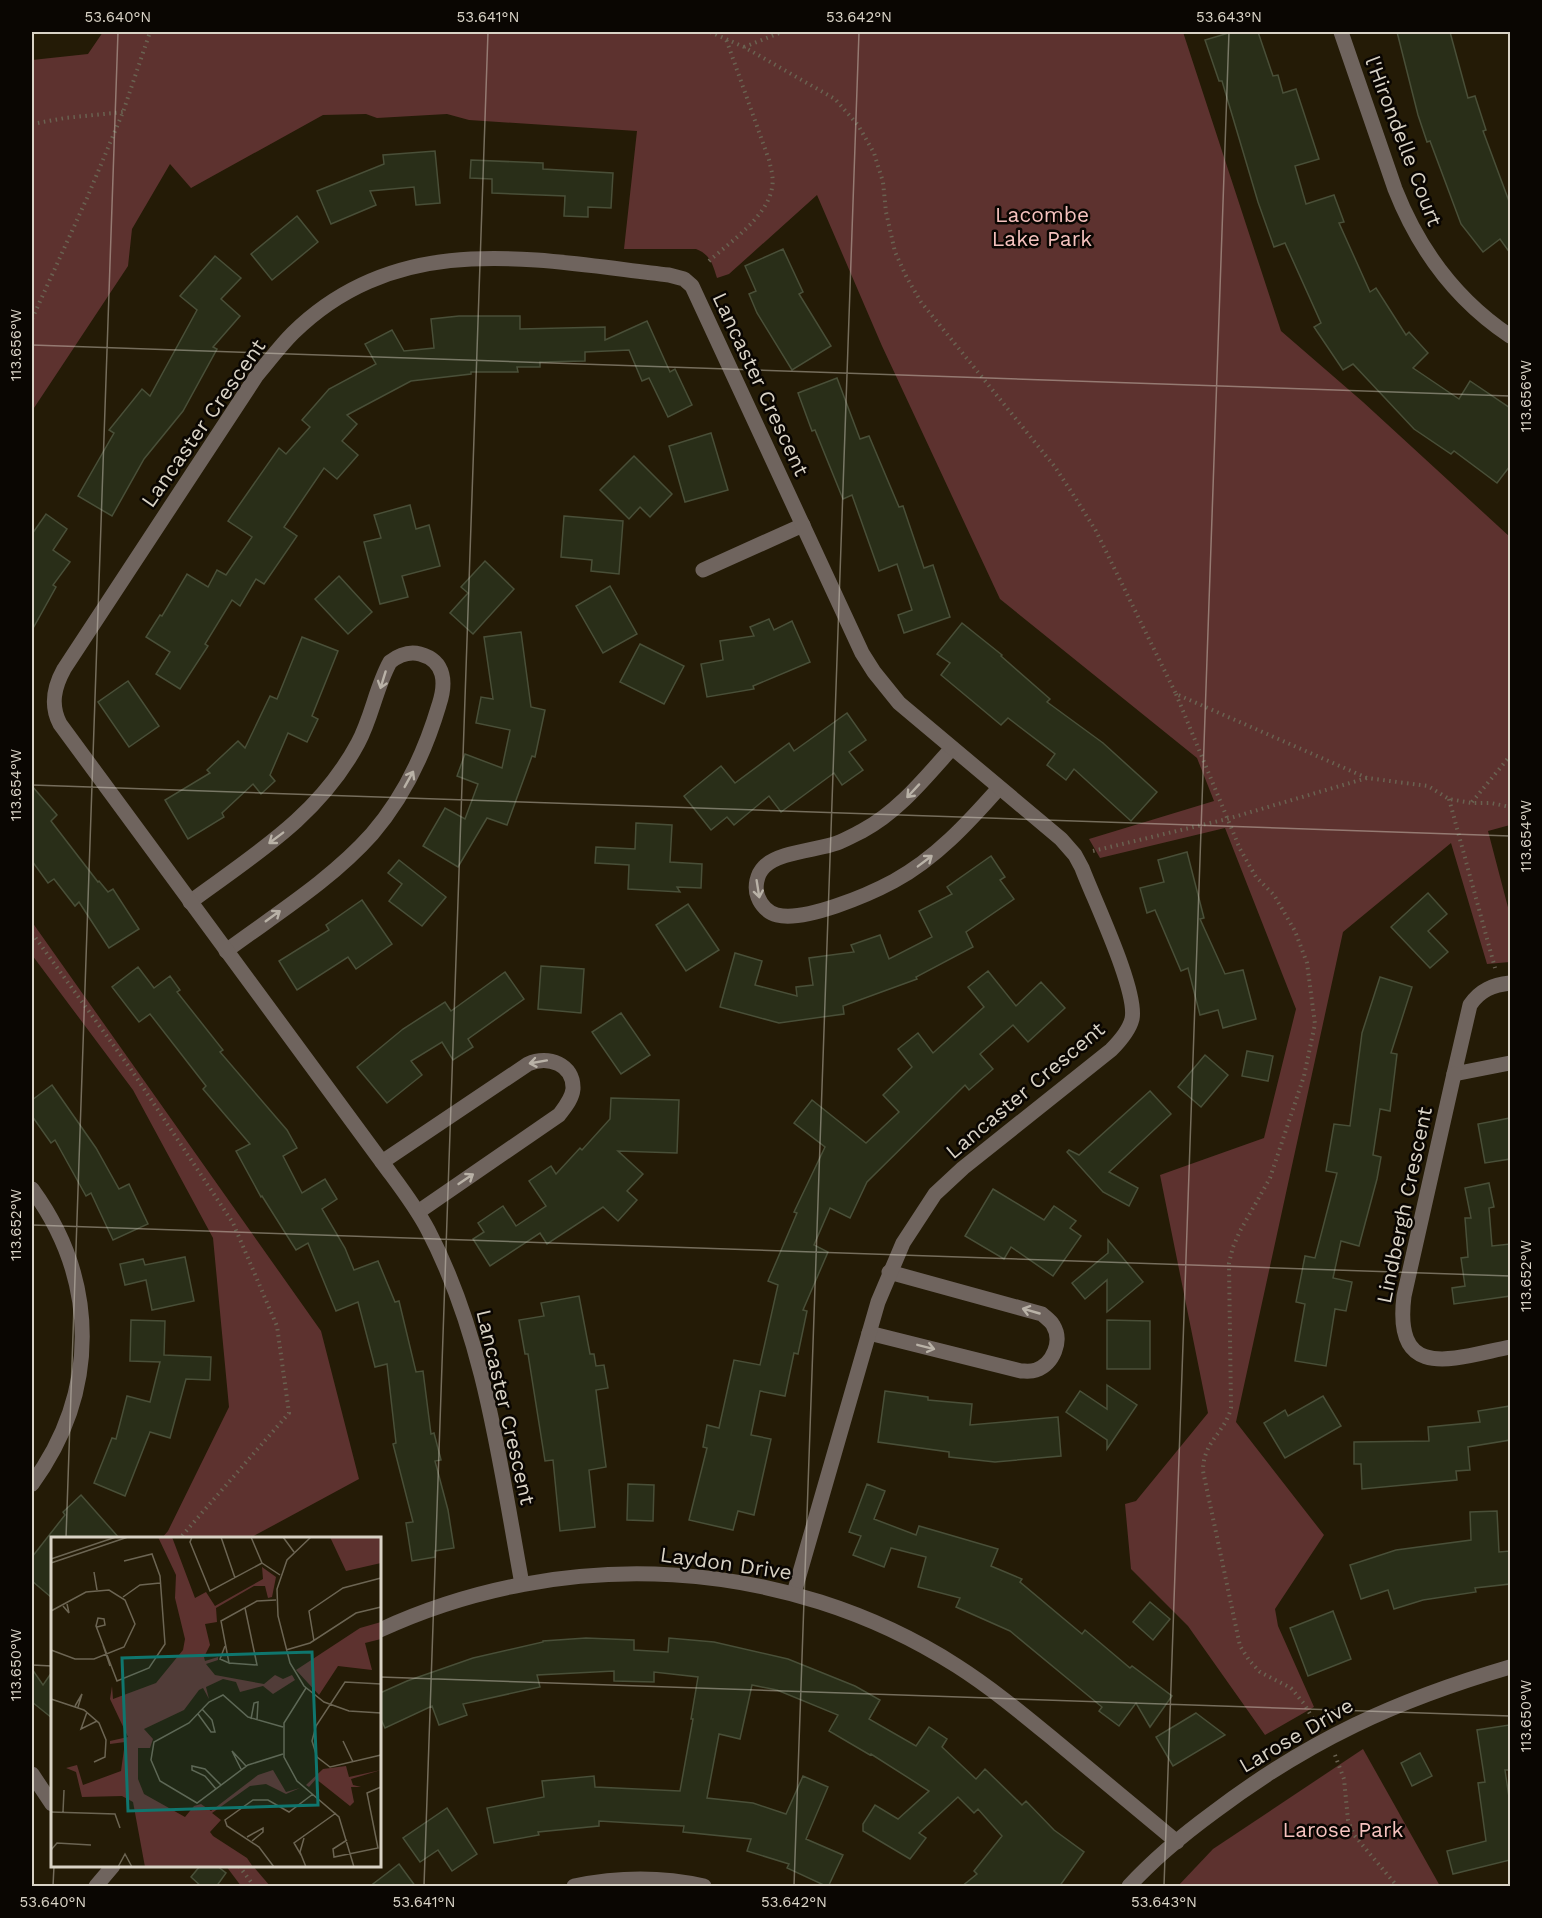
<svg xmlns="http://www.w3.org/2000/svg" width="1542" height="1918" font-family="'Work Sans',sans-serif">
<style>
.green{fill:#5d322f}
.building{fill:#292e18;stroke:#494f38;stroke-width:1.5}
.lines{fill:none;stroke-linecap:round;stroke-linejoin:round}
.path{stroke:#6a6251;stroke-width:4;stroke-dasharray:1.5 4.5;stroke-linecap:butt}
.minor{stroke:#6f645e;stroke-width:15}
.oneway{stroke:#b9b2a7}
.ticks{fill:none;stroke:#d9d3c6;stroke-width:1.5;stroke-opacity:0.45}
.labels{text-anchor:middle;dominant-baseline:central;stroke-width:5;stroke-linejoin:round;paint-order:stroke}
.street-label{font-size:21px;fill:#d9d3c6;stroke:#0a0602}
.park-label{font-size:21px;fill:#f5c2be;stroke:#0a0602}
.inset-road{fill:none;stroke:#6c6553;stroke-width:1.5}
.view{fill:#0f766e;fill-opacity:0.15;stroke:#0f766e;stroke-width:3}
.inset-edge{fill:none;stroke:#d9d3c6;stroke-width:3}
.neatline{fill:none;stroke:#d9d3c6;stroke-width:2}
.ticks-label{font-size:15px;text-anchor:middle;fill:#d9d3c6}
</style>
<rect width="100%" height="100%" fill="#241b06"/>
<g class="green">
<path d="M103,32H1183L1281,331L1363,402L1510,537V825L1488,831L1510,915V962L1487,964L1451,843L1343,932L1236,1422L1324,1535L1275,1609L1278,1626L1314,1707L1265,1735L1188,1626L1131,1569L1125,1504L1136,1501L1208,1413L1160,1175L1264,1138L1296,1009L1225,828L1100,858L1089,839L1214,801L1197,758L1000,599L882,346L817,195L729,274L717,278C713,265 710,254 696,249H624L637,131L469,120L447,114L377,118L366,114L323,115L191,188L170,164L132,229L128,266L32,411V60L88,54Z"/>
<path d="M32,922L321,1331L359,1479L250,1538H162L168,1531L229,1407L213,1238L133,1090L32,955Z"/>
<path d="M1363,1749L1440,1886H1178L1213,1849Z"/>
<path d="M226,1866H253L270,1886H241Z"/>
</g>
<g class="building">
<path d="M1232,32H1258L1273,76L1278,75L1283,93L1296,89L1319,159L1295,166L1306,204L1334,195L1344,222L1339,223L1370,292L1376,288L1406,335L1409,332L1428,353L1413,368L1459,399L1470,381L1510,408V466L1497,483L1454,451L1451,454L1414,429L1353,364L1343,370L1314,327L1321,323L1285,243L1274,247L1258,202L1222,81H1219L1205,40Z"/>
<path d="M1397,32H1450L1468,98L1475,96L1486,130L1483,131L1510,204V253L1500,239L1483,252L1461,224L1430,141L1427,142L1418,115Z"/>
<path d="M435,151L440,203L416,205L414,187L370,191L376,205L331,224L317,191L384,164L383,155Z"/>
<path d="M471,160L543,163V169L613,173L611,208L588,207V217L564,216L565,196L492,193V179L470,178Z"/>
<path d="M297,216L318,242L272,280L251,254Z"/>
<path d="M783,249L803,292L799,294L831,346L792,370L757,313L749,294L756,291L745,266Z"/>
<path d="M215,256L241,278L221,299L240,316L213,347L217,349L183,411L144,459L112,516L78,496L114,433L109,430L142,389L150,396L197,310L180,296Z"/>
<path d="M459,316H520V329L605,327V340L647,321L670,372L675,369L692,405L668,417L649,378L642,381L629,350L585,352V361L540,362V367H517L518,372H471V374L411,381L347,415L357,424L342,441L358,455L337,479L324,468L284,527L297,536L264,584L256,579L240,606L232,600L205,644L208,646L180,689L156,674L170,652L146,637L160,615L162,616L187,574L208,587L217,570L226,575L252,537L228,521L279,448L286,454L310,427L302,420L329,389L376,364L365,344L392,330L404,351L434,348L431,319Z"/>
<path d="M837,378L860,439L869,436L899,507L903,506L924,568L933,565L950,617L904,633L898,615L912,610L897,564L879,571L852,495L843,499L815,430L812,431L798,393Z"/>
<path d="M711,433L728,490L685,502L669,446Z"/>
<path d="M634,456L672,494L650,517L640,507L629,519L600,490Z"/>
<path d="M410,505L416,529L429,525L440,566L402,576L408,597L380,604L364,542L381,538L374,515Z"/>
<path d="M46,514L67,529L53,550L70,562L53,585L56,587L32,630V534Z"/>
<path d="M564,516L623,521L619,574L591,571L592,560L561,557Z"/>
<path d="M485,561L514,589L473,634L450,613L468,593L461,587Z"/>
<path d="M339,576L372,612L348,634L315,599Z"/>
<path d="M610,586L637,634L603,653L576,606Z"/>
<path d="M769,619L774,630L792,621L810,662L753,686L754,689L707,697L701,664L723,660L720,641L754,636L750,627Z"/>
<path d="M962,623L1002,655L1001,656L1050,699L1047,702L1103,743L1157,792L1131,821L1074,769L1066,780L1047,765L1055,754L1008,718L1001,725L941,675L950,663L937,654Z"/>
<path d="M521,632L531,707L545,710L535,757L532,756L507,825L487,818L458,867L423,846L445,808L465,819L478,784L457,776L465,754L502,768L510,730L476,723L481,697L493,699L484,637Z"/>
<path d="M302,637L338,651L312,716L318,719L307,742L288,733L270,775L275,781L261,794L253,784L222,813L224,817L188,839L165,800L210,773L207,770L238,741L245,748L270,696L277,699Z"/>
<path d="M640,644L684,666L664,704L620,682Z"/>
<path d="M128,681L159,726L129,747L98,702Z"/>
<path d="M847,713L866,740L849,752L863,770L842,785L834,773L781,812L769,796L734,825L727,817L711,830L684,796L721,766L735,783L789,743L794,751Z"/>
<path d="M32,786L57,815L51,821L98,882L99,881L108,892L113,889L139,929L109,948L79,902L75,906L54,879L48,883L32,861Z"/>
<path d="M636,823L672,825L670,862L702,864L701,888L677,887L680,892L628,889L629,865L595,863L596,847L635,849Z"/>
<path d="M1187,852L1204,918L1200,919L1225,974L1243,970L1256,1019L1223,1028L1218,1010L1200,1015L1188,968L1181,971L1155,910L1147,913L1140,888L1164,882L1158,860Z"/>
<path d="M991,856L1005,877L1000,880L1014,899L966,932L973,947L916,977L917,979L843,1006L844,1014L779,1023L720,1007L735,953L762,961L755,985L797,996L796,987L813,985L809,958L854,952L851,945L880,935L889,959L932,937L919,911L952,894L947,887Z"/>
<path d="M399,860L446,897L422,926L389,901L402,884L388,873Z"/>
<path d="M1428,893L1447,914L1428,931L1448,952L1430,968L1391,927Z"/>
<path d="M362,900L392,944L356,969L348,957L297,990L279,961L329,930L326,925Z"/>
<path d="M688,904L719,950L686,971L656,925Z"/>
<path d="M541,966L584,969L581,1013L538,1009Z"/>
<path d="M138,967L154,988L170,976L180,990L177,992L223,1050L220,1052L287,1130L297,1148L283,1156L302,1193L325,1179L337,1199L322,1209L345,1248L354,1270L378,1261L395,1302L399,1301L416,1372L423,1371L431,1434L434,1433L441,1460L435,1461L448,1510L454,1548L435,1551V1557L412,1561L406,1523L413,1522L393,1444L396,1443L387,1364L375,1367L358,1302L336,1311L308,1243L296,1250L262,1196L261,1197L236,1151L250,1144L203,1089L206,1086L150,1014L139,1022L112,987Z"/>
<path d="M988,971L1016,1006L1041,982L1065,1008L1028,1042L1013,1025L980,1054L993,1069L969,1090L965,1085L867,1182L850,1218L830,1208L814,1245L828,1252L803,1310L807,1311L798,1354L794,1353L785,1396L760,1391L751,1435L771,1439L754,1515L738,1511L733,1530L689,1520L707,1448L703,1447L707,1425L719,1428L734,1360L760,1365L778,1285L768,1281L797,1213L794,1212L825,1147L794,1123L812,1100L866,1143L899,1112L883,1095L912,1067L898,1049L918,1033L933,1053L984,1007L968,987Z"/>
<path d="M505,972L524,999L468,1039L473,1047L453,1060L442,1042L411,1061L422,1075L387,1103L357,1067L403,1029L445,1002L451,1011Z"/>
<path d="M1380,977L1412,987L1391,1053L1397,1054L1390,1111L1380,1109L1373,1155L1381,1157L1377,1179L1359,1246L1341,1241L1333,1278L1352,1282L1346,1311L1335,1309L1326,1366L1295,1361L1305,1304L1296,1302L1305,1256L1315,1258L1337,1173L1326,1171L1334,1124L1350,1126L1362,1033Z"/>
<path d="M621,1013L650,1055L621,1074L592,1032Z"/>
<path d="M1247,1051L1273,1056L1268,1081L1242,1076Z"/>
<path d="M1205,1055L1228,1075L1201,1107L1178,1087Z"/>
<path d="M52,1085L96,1148L119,1189L129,1184L148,1224L113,1240L91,1193L86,1196L55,1140L51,1143L32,1116V1100Z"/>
<path d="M1150,1091L1171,1114L1109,1172L1138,1188L1129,1206L1103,1192L1067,1152L1069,1150L1079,1155Z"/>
<path d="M611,1098L679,1100L677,1153L618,1151L643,1174L627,1191L637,1200L618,1221L603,1207L547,1244L540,1233L490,1266L473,1239L484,1232L478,1223L503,1206L516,1226L546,1206L529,1181L551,1166L556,1174L580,1148L582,1150L610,1119Z"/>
<path d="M1510,1118V1159L1485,1163L1478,1124Z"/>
<path d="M1489,1183L1494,1207L1489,1208L1492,1246L1510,1244V1296L1454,1304L1452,1288L1465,1286L1461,1258L1468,1257L1465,1218H1471L1465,1188Z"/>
<path d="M993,1189L1044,1220L1054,1206L1076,1221L1070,1228L1081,1236L1053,1276L1011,1247L1004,1259L965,1236Z"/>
<path d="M1108,1240L1143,1282L1107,1312V1280L1085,1299L1072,1283L1108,1253Z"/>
<path d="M185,1257L194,1301L152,1310L146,1280L125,1285L120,1264L143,1259L145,1265Z"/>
<path d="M579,1296L590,1354H594L596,1366L604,1365L608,1388L596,1390L606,1467L589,1470L595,1527L560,1531L553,1460L545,1461L528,1354H525L519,1320L544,1316L541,1303Z"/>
<path d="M131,1320L165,1321L164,1355L211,1357L210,1380L186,1379L170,1438L150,1432L125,1496L94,1483L112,1438L116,1439L127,1396L150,1402L160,1362L130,1361Z"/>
<path d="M1107,1320L1150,1321V1369H1107Z"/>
<path d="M1107,1385L1137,1405L1107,1449V1440L1066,1412L1080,1391L1107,1409Z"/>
<path d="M885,1391L928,1397V1400L972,1404L970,1425L1058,1417L1061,1456L995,1462L949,1457V1452L878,1442Z"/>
<path d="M1323,1396L1341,1426L1285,1458L1264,1423L1285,1410L1288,1416Z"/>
<path d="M1510,1406V1440L1468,1447L1470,1470L1456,1471L1457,1480L1362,1489L1361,1464H1354V1442L1429,1441L1428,1427L1480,1422L1478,1411Z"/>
<path d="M628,1484L654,1485L653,1521L627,1520Z"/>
<path d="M867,1484L885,1491L874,1519L916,1535L919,1526L998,1549L991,1566L1022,1579L1020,1582L1082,1634L1085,1630L1130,1668L1132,1666L1172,1696L1150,1727L1136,1703L1119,1726L1099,1711L1102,1707L1010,1631L956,1607L960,1598L918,1587L926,1557L891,1548L884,1567L853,1555L861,1536L849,1532Z"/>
<path d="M81,1495L120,1539H52V1598L32,1581V1557L65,1515L63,1512Z"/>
<path d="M1497,1511L1499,1552L1510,1551V1584L1475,1588L1476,1592L1423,1600L1394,1609L1388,1590L1361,1599L1350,1565L1396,1550L1471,1540L1470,1512Z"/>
<path d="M1150,1602L1170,1619L1153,1640L1133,1622Z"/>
<path d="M1333,1611L1351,1659L1308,1676L1290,1628Z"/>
<path d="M586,1638L634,1640V1650L668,1652L669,1638L714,1642L788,1659L855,1686L880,1700L869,1719L916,1746L929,1727L947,1739L942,1747L976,1779L985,1769L1022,1805L1026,1801L1054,1830L1084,1852L1059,1887H961L977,1874L974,1871L1002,1836L978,1809L974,1813L958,1797L919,1833L926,1838L910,1859L863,1831V1824L875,1805L898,1819L929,1791L871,1754L870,1755L829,1731L838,1715L777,1690L752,1685L740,1739L719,1734L707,1798L753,1803L786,1814L803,1776L828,1787L806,1839L843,1855L828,1887L787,1868L789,1864L747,1851L751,1839L683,1832L684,1826L599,1821V1826L538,1832L539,1835L494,1843L487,1808L544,1797L542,1781L594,1776L595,1787L680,1791L693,1719H691L698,1677L654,1672V1682L614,1681V1671L537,1675L540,1687L463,1704L467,1715L439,1725L432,1706L385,1728L380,1717V1693L407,1681L473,1658L543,1642V1641Z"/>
<path d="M32,1669L43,1685L52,1672V1718L32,1702Z"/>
<path d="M1196,1713L1225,1735L1173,1766L1156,1737Z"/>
<path d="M1509,1725L1510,1770H1505L1510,1804V1860L1453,1874L1447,1851L1486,1841L1478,1783L1485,1782L1477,1730Z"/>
<path d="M1420,1753L1432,1776L1412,1786L1401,1763Z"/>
<path d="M447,1808L477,1854L452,1871L438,1850L420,1862L403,1838Z"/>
<path d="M399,1864L416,1887H369Z"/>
<path d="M200,1866H217L226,1873L216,1887H202L191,1877Z"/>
</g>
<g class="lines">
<g class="path">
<path d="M710,32L744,47L835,99L858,125L874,153L883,182L886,212L895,252L907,278L921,302L1055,467L1076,499L1096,531L1176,694L1367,778L1428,786L1449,799L1472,803H1491L1510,807"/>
<path d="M744,47L782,32"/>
<path d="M32,124L65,118L123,112"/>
<path d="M709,261C730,242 767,217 772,188C774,178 771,169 769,160L726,39"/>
<path d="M32,319L87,198L123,112L150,32"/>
<path d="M1176,694L1240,849L1256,877L1274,895L1295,931L1307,963L1315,1024L1304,1076L1270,1178L1240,1231L1233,1247L1229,1263L1231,1408C1225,1433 1203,1441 1203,1471L1240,1646L1249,1660L1260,1672L1291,1688L1305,1705L1317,1726"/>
<path d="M1449,799L1495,968"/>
<path d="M1472,802L1510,756"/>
<path d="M1093,851L1227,819L1367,778"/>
<path d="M32,933L130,1068L233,1223L277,1326L289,1413L180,1538"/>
<path d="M1335,1755L1344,1779L1348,1820L1354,1835L1397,1886"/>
<path d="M239,1866L254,1886"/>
</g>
<g class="minor">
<path d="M1341,32L1395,189C1419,250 1456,300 1510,336"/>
<path d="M703,570L803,525"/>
<path d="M952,748C925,778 898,812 862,831C854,835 845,840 837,843C818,850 778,852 764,867C757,874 754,887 758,897C761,905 768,913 777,915C805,922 868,895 894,881C936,858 968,823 999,788"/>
<path d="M190,902C255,854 319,816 358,743C372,717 376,687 390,662C399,655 408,651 420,654C446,661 446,684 439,705C425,752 404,797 372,834C331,880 276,914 226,951"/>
<path d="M1510,983C1493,985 1480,990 1470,1005L1454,1074L1510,1063"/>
<path d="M1454,1074L1404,1296C1393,1383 1455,1358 1510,1347"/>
<path d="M382,1162L528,1064C548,1055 574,1064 573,1089C572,1099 565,1107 559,1115L418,1212"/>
<path d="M32,1189C99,1281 99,1392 32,1484"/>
<path d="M869,1333L1021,1371C1025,1371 1031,1372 1036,1370C1053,1364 1063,1341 1053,1325C1051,1321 1045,1317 1042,1314L889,1272"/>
<path d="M522,1584C500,1465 485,1339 428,1230C415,1205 398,1184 382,1162L60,724C50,705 54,687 64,669L257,375C269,361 280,346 293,333C400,228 536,260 669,275L684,279L692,286L862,653L874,672L899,703L1061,839L1075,855L1082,868C1094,900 1138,991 1132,1019C1129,1031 1119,1042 1111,1050L963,1168L935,1194L903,1243L878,1302L794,1593"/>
<path d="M380,1630C564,1545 785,1556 957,1666C993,1689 1025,1716 1058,1743C1098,1776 1137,1809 1177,1842"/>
<path d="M32,1774L52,1804"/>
<path d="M96,1886L113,1866"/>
<path d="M574,1886C617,1877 660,1876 704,1886"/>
<path d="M1129,1886C1154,1859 1184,1834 1214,1812C1309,1740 1397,1700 1510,1667"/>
</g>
</g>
<defs><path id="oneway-shaft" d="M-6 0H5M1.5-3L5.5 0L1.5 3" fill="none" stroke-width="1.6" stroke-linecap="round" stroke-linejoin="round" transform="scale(1.5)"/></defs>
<g class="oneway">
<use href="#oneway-shaft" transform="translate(383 680) rotate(107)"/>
<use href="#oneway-shaft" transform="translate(409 779) rotate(-61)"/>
<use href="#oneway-shaft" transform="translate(913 791) rotate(133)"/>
<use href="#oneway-shaft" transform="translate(276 838) rotate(143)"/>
<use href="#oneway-shaft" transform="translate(925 861) rotate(-37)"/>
<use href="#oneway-shaft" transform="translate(758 889) rotate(81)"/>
<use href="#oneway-shaft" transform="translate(273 916) rotate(-36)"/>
<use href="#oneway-shaft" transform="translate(538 1062) rotate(170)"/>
<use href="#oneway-shaft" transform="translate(466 1179) rotate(-34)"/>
<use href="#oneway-shaft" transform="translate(1031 1311) rotate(-164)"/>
<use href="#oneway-shaft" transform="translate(926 1347) rotate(14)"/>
</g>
<path class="ticks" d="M32,345L1510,396M32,785L1510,836M32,1225L1510,1276M66,1538L118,32M32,1665L52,1666M380,1677L1510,1716M53,1886L54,1866M424,1886L488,32M794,1886L859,32M1164,1886L1229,32"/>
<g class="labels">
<g class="street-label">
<text transform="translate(1404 141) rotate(69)">l'Hirondelle Court</text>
<text transform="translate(761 384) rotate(65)">Lancaster Crescent</text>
<text transform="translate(203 423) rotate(-55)">Lancaster Crescent</text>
<text transform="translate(1025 1090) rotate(-40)">Lancaster Crescent</text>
<text transform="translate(1404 1205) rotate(-78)">Lindbergh Crescent</text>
<text transform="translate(506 1407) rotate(77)">Lancaster Crescent</text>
<text transform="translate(726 1563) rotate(8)">Laydon Drive</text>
<text transform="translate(1296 1735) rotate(-30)">Larose Drive</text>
</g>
<g class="park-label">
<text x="1042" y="214">Lacombe<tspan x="1042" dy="24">Lake Park</tspan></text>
<text x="1343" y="1829">Larose Park</text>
</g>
</g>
<g transform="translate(51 1537)">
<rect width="330" height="330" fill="#241b06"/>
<path d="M107,0H121L144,61L155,55L164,69L212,42L211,30L225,40L221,60L217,61L214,49H203L165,71L166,85L154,87L159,108L153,120L154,124L167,120V123L155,127L164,138L213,147L224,138L232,142L241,138L244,143L222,157L212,149L189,155L185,145L172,142L155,150L158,162L152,151L148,153L133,173L93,192L102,202L99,211H87V242L93,257L134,280L143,269L150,267L160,274L207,238L222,233L235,255L249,251L235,257L215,247L199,249L161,276L170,283L159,295L162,299L196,321L202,330H94L82,265L71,259L31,260L25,235L15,231L26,228L32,248L70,234L74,205L59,207V204L77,200L59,162L61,149L62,162L105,146L132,113L134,102L124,61L125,38ZM279,0H330V26L295,34ZM330,85V102L314,106L321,133L287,129L268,158L245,133L309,91ZM295,229L298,240L330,233L300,242L302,248L310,250H300L303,265L299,269L265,242L258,250L255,248L272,232Z" fill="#5d322f"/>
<path class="inset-road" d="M141,0L139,5L159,54L211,26M170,0L184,41M200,0L211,26L229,38M232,0L243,15M260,0L236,23L226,52L227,79L239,126L253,149L273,165L298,174L330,176M0,22L65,0M0,26L77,0M43,35L46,53M72,60L89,48L109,46M12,69L18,76L16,67M0,74L35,55L58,53L74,63L84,87L73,110L43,122H24L0,113M46,90L54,88L53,82L47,81L45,89L66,144L98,131L114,107L109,39L101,17L73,24M263,104L258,74L292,51L330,41M52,108L59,129M174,109L169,122L178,126L170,84L206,64L225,63M235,113L259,106L305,76L330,70M178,126L206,128L194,71M330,147L294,145L265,189L261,204L266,220L279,230L330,218M255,151L233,186V220L246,244L288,280L303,330M0,162L33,173L48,186L55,203L54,220L43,225M24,169L31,157L27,170M36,175L30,192L46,184M147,177L160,195H164L161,183L151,172M200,182L203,166L207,165L206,183M232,190L197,180L172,158L158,165L138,186L103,205L100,223L109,244L146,266L197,228L232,217M292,204L302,225M190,232L181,214L195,229M165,252L154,239L141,233V229L154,232L170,248M0,275L64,277L69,291M12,275L13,253M196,300L212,291V295L201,304M253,301L249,315L255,330M296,303L282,312L283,320L327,311L316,256L330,250M0,313L6,306L40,308M250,318L243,306L285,276M67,330L74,317L81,330M223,330L208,310L176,289L174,283L202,263H217L238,275L262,257"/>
<path class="view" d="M261,115L267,268L77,274L71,121Z"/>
<rect width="330" height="330" class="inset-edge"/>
</g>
<rect width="1542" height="1918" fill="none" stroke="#0a0602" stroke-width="66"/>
<rect x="33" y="33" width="1476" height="1852" class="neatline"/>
<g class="ticks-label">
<text x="118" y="22">53.640°N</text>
<text x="488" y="22">53.641°N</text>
<text x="859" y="22">53.642°N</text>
<text x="1229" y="22">53.643°N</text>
<text transform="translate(16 345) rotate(-90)" y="5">113.656°W</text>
<text transform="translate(1526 396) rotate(-90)" y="5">113.656°W</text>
<text transform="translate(16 785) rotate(-90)" y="5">113.654°W</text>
<text transform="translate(1526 836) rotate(-90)" y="5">113.654°W</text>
<text transform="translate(16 1225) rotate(-90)" y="5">113.652°W</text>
<text transform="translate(1526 1276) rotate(-90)" y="5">113.652°W</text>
<text transform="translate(16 1665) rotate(-90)" y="5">113.650°W</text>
<text transform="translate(1526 1716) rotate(-90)" y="5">113.650°W</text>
<text x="53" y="1907">53.640°N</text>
<text x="424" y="1907">53.641°N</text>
<text x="794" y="1907">53.642°N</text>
<text x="1164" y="1907">53.643°N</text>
</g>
</svg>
